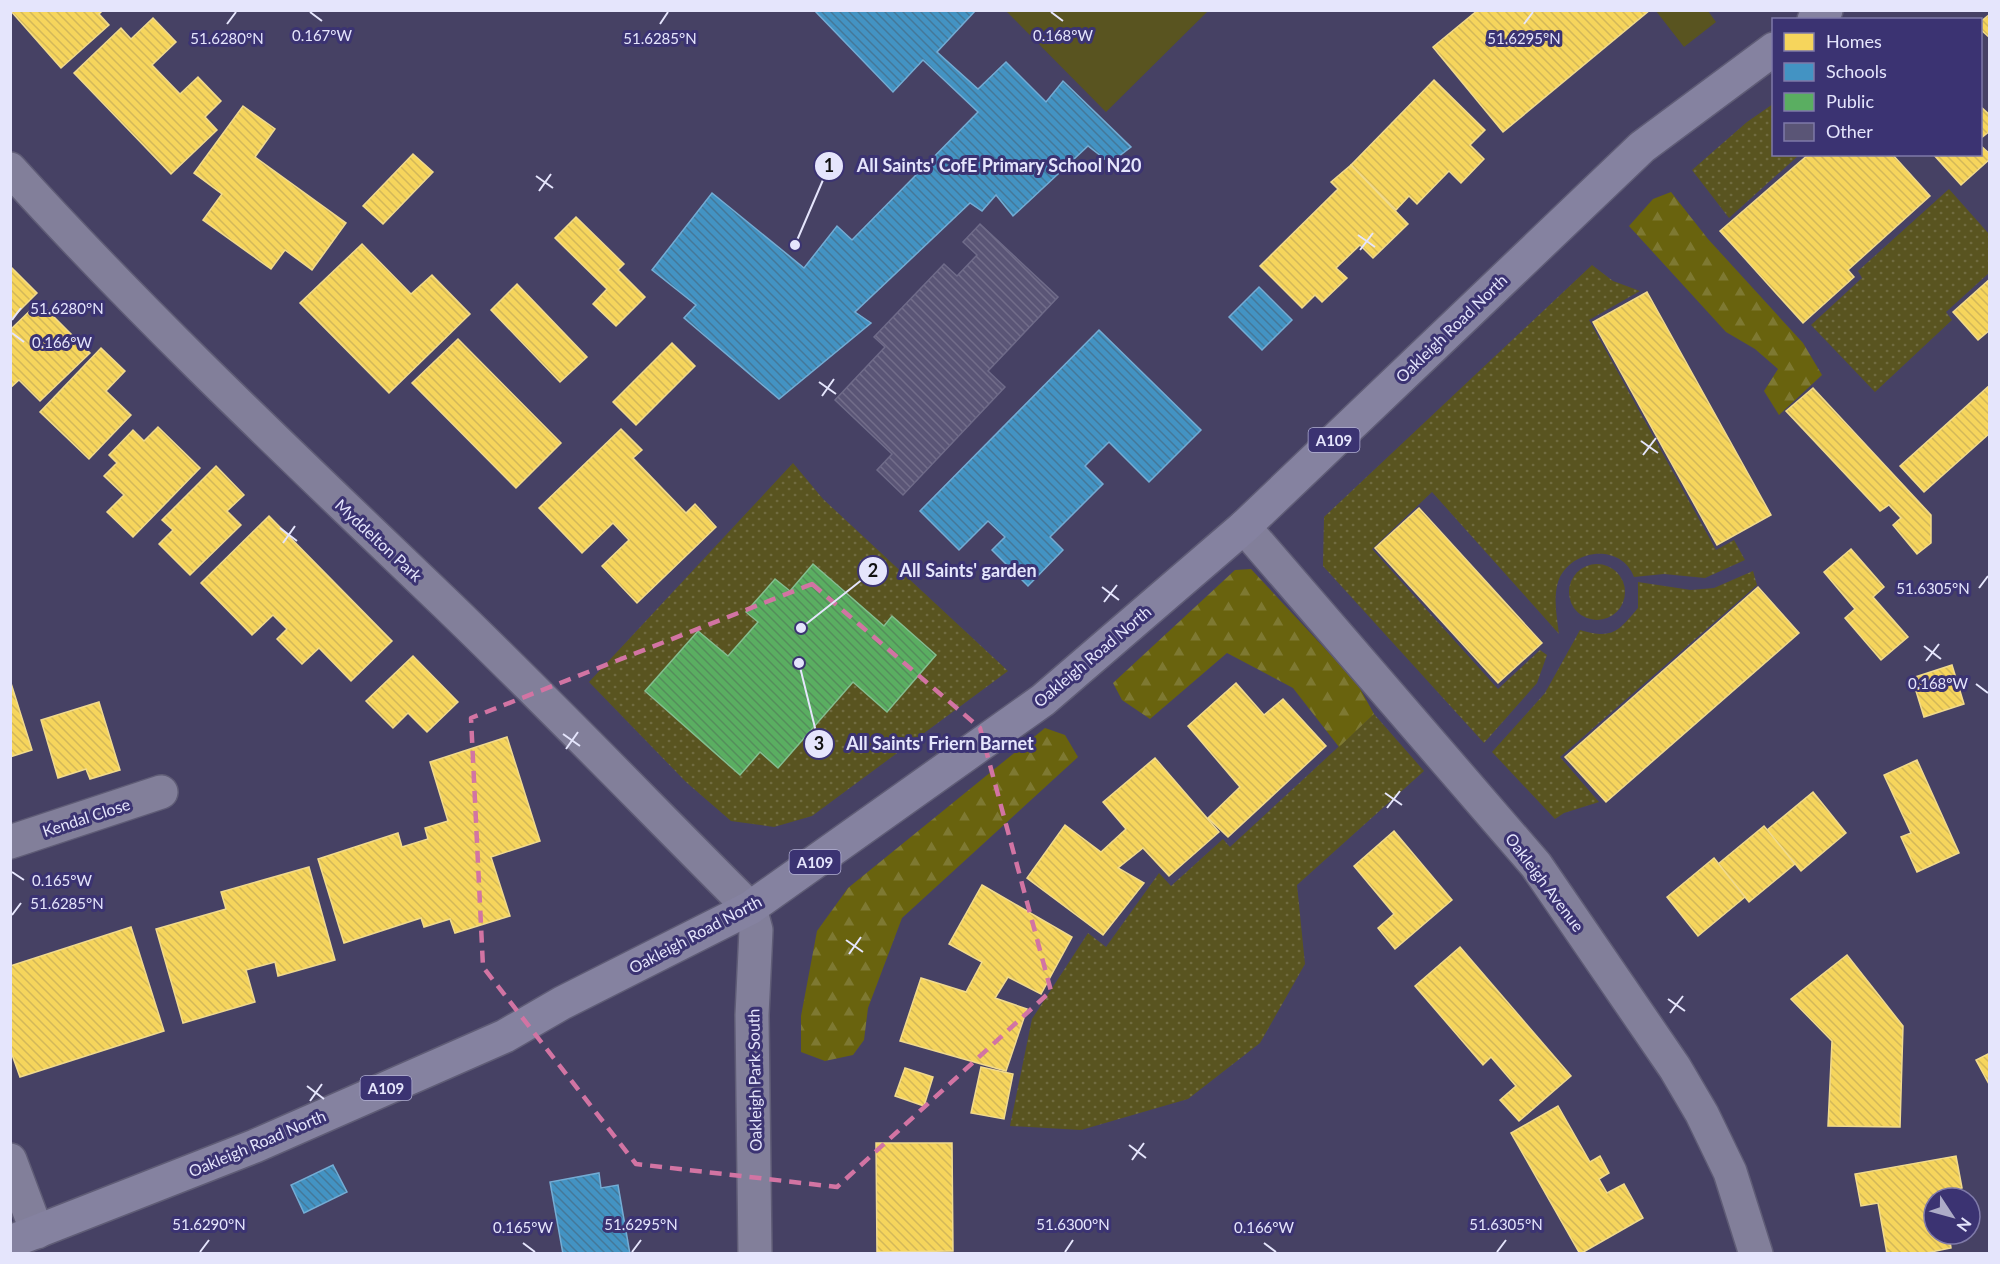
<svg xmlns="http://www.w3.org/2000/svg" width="2000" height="1264" font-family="Lato,sans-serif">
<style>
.grass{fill:url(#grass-dots)}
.forest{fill:url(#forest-firs)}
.pitch{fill:#595420}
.homes{fill:url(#homes-back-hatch);stroke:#f1da8c;stroke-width:1.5}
.schools{fill:url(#schools-back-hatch);stroke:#74acd4;stroke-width:1.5}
.public{fill:url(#public-back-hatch);stroke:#84be90;stroke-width:1.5}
.building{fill:url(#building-back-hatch);stroke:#6f6b89;stroke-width:1.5}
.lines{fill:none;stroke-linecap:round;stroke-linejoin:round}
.minor-casing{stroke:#5f5c76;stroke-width:36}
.tertiary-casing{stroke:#5f5c76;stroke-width:36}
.primary-casing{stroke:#5f5c76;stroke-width:36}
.minor{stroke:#827f9a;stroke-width:33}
.tertiary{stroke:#827f9a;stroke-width:33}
.primary{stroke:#8582a0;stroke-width:33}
.marked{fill:none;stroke:#d274a3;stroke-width:4.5;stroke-dasharray:12 8;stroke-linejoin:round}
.ticks{fill:none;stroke:#e5e5fc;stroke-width:2}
.labels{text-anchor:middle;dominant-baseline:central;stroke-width:6;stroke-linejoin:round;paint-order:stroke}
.shield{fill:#3b3372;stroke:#b2b0d3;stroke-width:1.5}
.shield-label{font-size:15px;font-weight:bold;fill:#e5e5fc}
.street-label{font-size:16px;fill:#e5e5fc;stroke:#3b3372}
.ticks-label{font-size:15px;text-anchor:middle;fill:#e5e5fc;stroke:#3b3372;stroke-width:6;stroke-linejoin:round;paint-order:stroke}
.leader{fill:none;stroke:#e5e5fc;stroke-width:2}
.callout-dot{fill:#e5e5fc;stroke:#3b3372;stroke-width:2}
.mark-label{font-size:18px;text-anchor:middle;font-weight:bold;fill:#111}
.callout-label{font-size:18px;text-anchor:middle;font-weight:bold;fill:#e5e5fc;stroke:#3b3372;stroke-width:6;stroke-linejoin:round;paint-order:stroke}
</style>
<defs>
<pattern id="grass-dots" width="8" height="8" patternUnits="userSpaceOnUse" patternTransform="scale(1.5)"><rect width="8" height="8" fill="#595420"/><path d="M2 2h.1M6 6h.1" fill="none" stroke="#716c41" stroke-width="1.8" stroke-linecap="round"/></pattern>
<pattern id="forest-firs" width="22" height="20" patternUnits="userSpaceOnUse" patternTransform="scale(1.5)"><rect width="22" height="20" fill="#69630e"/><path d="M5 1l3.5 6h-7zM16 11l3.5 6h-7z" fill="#7e7932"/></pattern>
<pattern id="homes-back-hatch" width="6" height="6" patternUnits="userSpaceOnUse" patternTransform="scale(1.5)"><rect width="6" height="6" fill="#f6d55c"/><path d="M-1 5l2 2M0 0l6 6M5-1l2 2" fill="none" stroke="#d3b859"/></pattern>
<pattern id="schools-back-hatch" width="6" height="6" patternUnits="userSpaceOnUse" patternTransform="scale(1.5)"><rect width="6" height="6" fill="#4393c3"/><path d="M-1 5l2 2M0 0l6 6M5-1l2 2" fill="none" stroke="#447899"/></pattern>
<pattern id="public-back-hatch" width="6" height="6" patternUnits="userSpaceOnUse" patternTransform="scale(1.5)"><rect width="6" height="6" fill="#5aae61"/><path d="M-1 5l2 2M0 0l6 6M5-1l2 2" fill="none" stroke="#548e5b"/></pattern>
<pattern id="building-back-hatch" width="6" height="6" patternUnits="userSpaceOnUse" patternTransform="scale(1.5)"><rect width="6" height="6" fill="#5a5576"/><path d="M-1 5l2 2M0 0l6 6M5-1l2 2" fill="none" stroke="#726d8a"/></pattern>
</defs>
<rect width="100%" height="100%" fill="#464164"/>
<g class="grass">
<path d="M1773,104L1774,154L1799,155L1729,218L1692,170L1747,122Z"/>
<path d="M1949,189L1989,234V273L1946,312L1952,320L1875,392L1811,325L1862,278L1858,271Z"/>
<path d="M1592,265L1613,281L1640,291L1589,320L1716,550L1734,540L1745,560L1705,578L1664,574L1634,577C1621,542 1569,549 1558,582C1553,599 1557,618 1559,634L1432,492L1372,549L1498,689L1540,650L1547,655L1537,683L1484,743L1323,566L1324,517Z"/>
<path d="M793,463L823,499L1008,671L812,816L774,827L731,821L686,782L589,682Z"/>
<circle cx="1597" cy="592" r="28"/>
<path d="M1753,571L1757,585L1560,757L1599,802L1564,813L1555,819L1492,752L1545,693L1580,630C1612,639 1617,633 1638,608V582L1691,590L1714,588Z"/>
<path d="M1374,714L1424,771L1297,885L1305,964L1260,1043L1188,1099L1081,1130L1010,1126L1032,1019L1088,933L1106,947L1159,873L1171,886L1223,839L1230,847Z"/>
</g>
<g class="forest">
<path d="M1671,192L1708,239L1803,343L1822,375L1779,415L1764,391L1778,369L1755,349L1726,332L1629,226L1653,199Z"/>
<path d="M1251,569L1357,683L1374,714L1339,747L1293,688L1227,653L1150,719L1122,700L1113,683L1235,570Z"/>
<path d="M1045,728L1065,735L1078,757L902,918L868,1008L864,1040L853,1055L825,1061L801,1052V1016L817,931L848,888Z"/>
</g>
<g class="pitch">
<path d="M1006,11H1208L1106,112Z"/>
<path d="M1656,11H1708L1716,22L1684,47Z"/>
</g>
<g class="homes">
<path d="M10,10H103L99,14L109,25L61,68Z"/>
<path d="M1478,10H1650L1503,132L1433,47Z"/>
<path d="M1990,14V38L1980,29V22Z"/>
<path d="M153,18L176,42L152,65L180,94L198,77L221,101L205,117L217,130L171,174L74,73L121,28L131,39Z"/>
<path d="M1434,80L1485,130L1470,145L1484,159L1461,183L1449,171L1417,204L1409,196L1396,210L1351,165Z"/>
<path d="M243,106L275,129L255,157L346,223L312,270L285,250L271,269L203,220L222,194L194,173Z"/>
<path d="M1980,106L1990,115V131L1980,139Z"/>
<path d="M1980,145L1990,154V159L1961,185L1933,154H1980Z"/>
<path d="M413,154L433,172L383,224L363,206Z"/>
<path d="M1809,154H1892L1930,196L1848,270L1854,277L1803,323L1720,231Z"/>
<path d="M1351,165L1408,224L1373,258L1360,245L1336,268L1347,278L1322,302L1315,295L1302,308L1260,266L1338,189L1331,182Z"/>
<path d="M576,217L624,264L618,270L645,297L616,326L593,304L607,289L555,238Z"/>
<path d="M362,244L411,294L432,275L470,314L389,393L300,303Z"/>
<path d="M10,266L37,293L10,320Z"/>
<path d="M1990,279V330L1978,340L1953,312Z"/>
<path d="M517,284L587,357L560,382L491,310Z"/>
<path d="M1647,292L1771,515L1717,545L1593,322Z"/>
<path d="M39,302L90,353L40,401L19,380L10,388V330Z"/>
<path d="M458,339L561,443L516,488L412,383Z"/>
<path d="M672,343L695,366L636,425L613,402Z"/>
<path d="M101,348L125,371L106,391L131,415L89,459L40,412Z"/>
<path d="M1990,385V433L1924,492L1900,466Z"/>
<path d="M1813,388L1931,515V543L1917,554L1893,525L1901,518L1889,505L1880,511L1786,411Z"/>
<path d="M158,427L200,468L133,537L107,512L124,495L104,476L117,463L109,455L133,430L144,441Z"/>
<path d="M621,429L642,450L633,458L686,513L695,504L716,527L637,603L602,566L629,540L613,523L582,553L539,508Z"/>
<path d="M216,466L244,495L227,511L241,525L190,575L159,544L173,530L162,520Z"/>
<path d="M1419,508L1542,643L1498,683L1375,548Z"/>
<path d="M269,516L392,641L351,681L319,648L302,664L277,639L287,629L273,615L252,635L201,583Z"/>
<path d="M1851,549L1884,587L1873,597L1908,637L1881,660L1845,618L1855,609L1824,572Z"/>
<path d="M1758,587L1799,633L1606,802L1565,757Z"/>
<path d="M413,656L458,702L427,732L408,713L393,728L366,701Z"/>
<path d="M1952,665L1964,704L1924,717L1912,678Z"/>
<path d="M10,680L32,750L10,757Z"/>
<path d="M1236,683L1264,715L1283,699L1326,746L1228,837L1208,818L1240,787L1188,726Z"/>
<path d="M99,702L120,770L90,779L86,769L58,778L41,720Z"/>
<path d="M507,737L540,841L491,857L510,916L455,933L450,919L424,927L421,918L344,943L318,859L398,833L402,847L428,839L425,828L448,821L430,762Z"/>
<path d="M1155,758L1219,832L1169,876L1143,848L1118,868L1144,883L1103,935L1027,878L1065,825L1101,852L1126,829L1103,802Z"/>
<path d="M1917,760L1959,853L1917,872L1901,837L1911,833L1884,775Z"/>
<path d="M1813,792L1846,833L1801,871L1767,830Z"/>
<path d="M1764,826L1795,864L1749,902L1718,864Z"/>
<path d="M1394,831L1452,900L1395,949L1378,928L1394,914L1354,866Z"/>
<path d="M1714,858L1745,897L1698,936L1667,897Z"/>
<path d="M309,867L335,960L278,976L275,962L246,970L255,1002L183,1023L156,929L226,909L221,892Z"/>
<path d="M982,885L1072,937L1041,994L1008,977L995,998L1027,1009L1006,1071L900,1041L921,978L966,992L982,962L949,944Z"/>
<path d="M131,927L164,1031L20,1077L10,1049V966Z"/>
<path d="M1460,947L1571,1076L1519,1121L1500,1100L1516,1086L1491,1057L1483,1065L1415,986Z"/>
<path d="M1847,955L1903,1026L1900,1127L1828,1126L1832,1041L1791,999Z"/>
<path d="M1990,1053V1086L1976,1060Z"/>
<path d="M981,1067L1013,1074L1004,1119L971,1113Z"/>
<path d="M905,1068L933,1077L924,1106L895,1096Z"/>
<path d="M1558,1106L1590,1162L1600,1156L1609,1173L1599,1179L1607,1193L1624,1184L1643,1218L1580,1254L1511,1133Z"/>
<path d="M876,1143H952L953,1251L877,1252Z"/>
<path d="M1956,1156L1962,1188L1941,1192L1942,1198H1934V1234H1949L1951,1248L1921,1254H1887L1878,1203L1861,1206L1855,1174Z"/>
</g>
<g class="schools">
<path d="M814,10H976L937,52L978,89L1006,62L1046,102L1063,81L1131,147L1110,163L1088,146L1013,216L996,195L982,211L970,203L855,312L871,323L779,399L684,318L696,305L652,270L712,193L804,268L837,226L852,240L978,112L923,60L893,92Z"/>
<path d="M1259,287L1292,320L1262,350L1229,317Z"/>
<path d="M1099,330L1201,430L1149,482L1109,442L1085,466L1103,484L1050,537L1063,550L1028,586L992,550L1005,537L988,521L959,550L920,511Z"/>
<path d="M333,1165L347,1192L304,1213L291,1185Z"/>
<path d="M599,1173L601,1188L618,1185L630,1254H563L550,1182Z"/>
</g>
<path class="public" d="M813,564L884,626L892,616L936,655L887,712L853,682L778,768L760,752L740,775L645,691L698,631L728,656L758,622L746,612L775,579L790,591Z"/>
<path class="building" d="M980,224L1058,297L988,371L1005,387L903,495L877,470L892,454L835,400L885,347L874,337L944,264L957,276L977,255L963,242Z"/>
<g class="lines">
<g class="minor-casing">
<g id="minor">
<path d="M10,169C147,320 295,459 442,600C546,700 647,805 750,908"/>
<path d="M1244,527L1536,865L1675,1068L1702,1114L1730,1172L1756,1254"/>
<path d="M10,842L161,792"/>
<path d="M10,1160L37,1232"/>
</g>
</g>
<g class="tertiary-casing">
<path id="tertiary" d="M750,908L756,930L752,1015L755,1254"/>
</g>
<g class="primary-casing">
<g id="primary">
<path d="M1814,20L1826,10"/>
<path d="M10,1242L255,1146L505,1036L562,1003L750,908L1043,700L1244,527L1642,147L1774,49"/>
</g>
</g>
<use href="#minor" class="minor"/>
<use href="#tertiary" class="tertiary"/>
<use href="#primary" class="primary"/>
</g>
<path class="marked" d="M812,584L980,728L1051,991L837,1187L636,1164L483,967L471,718Z"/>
<path class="ticks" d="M310,12L322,21M1051,12L1063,21M227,24L236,12M660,24L668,12M1524,24L1533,12M536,176L553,188M539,191L551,174M1358,235L1375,247M1360,250L1373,233M12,320L21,308M12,333L24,342M819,382L836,394M822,396L834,379M1641,441L1658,453M1643,455L1656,438M280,528L297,541M283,543L295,526M1102,587L1119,600M1979,588L1988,576M1104,602L1117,585M1924,646L1941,659M1926,661L1939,644M1976,684L1988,693M563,734L580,746M566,749L578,732M1385,793L1402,805M1387,808L1400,791M12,872L24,880M12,915L21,903M846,940L863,952M849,954L861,937M1668,999L1685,1011M1670,1013L1683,996M307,1086L324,1099M310,1101L322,1084M1129,1145L1146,1158M1132,1160L1144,1143M523,1243L535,1252M1264,1243L1276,1252M200,1252L209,1240M632,1252L641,1240M1065,1252L1073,1240M1497,1252L1506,1240"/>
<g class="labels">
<g class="shield">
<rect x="1308.5" y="428" width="51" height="24" rx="4.5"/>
<rect x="789.5" y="850" width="51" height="24" rx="4.5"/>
<rect x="360.5" y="1076" width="51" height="24" rx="4.5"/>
</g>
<g class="shield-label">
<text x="1334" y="440">A109</text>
<text x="815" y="862">A109</text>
<text x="386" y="1088">A109</text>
</g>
<g class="street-label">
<text transform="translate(1451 328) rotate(-44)">Oakleigh Road North</text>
<text transform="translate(379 540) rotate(43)">Myddelton Park</text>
<text transform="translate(1092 656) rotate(-40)">Oakleigh Road North</text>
<text transform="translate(86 817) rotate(-18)">Kendal Close</text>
<text transform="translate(1545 882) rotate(53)">Oakleigh Avenue</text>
<text transform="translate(695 934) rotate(-28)">Oakleigh Road North</text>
<text transform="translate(754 1080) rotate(-91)">Oakleigh Park South</text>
<text transform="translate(257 1143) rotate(-23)">Oakleigh Road North</text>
</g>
</g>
<g class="ticks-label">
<text x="322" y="41">0.167°W</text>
<text x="1063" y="41">0.168°W</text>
<text x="227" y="44">51.6280°N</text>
<text x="660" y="44">51.6285°N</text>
<text x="1524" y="44">51.6295°N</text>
<text x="67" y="314">51.6280°N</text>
<text x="62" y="348">0.166°W</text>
<text x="1933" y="594">51.6305°N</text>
<text x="1938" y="689">0.168°W</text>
<text x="62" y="886">0.165°W</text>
<text x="67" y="909">51.6285°N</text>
<text x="209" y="1230">51.6290°N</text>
<text x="641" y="1230">51.6295°N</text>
<text x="1073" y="1230">51.6300°N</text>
<text x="1506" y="1230">51.6305°N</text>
<text x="523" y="1233">0.165°W</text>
<text x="1264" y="1233">0.166°W</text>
</g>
<path class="leader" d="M795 245L829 166M801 628L873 571M799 663L819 744"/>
<g class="callout-dot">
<circle cx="795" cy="245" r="6"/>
<circle cx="801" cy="628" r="6"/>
<circle cx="799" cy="663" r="6"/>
<circle cx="829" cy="166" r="15"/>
<circle cx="873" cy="571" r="15"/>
<circle cx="819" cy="744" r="15"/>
</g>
<g class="mark-label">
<text x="829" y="172">1</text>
<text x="873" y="577">2</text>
<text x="819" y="750">3</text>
</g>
<g class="callout-label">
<text x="999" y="172">All Saints' CofE Primary School N20</text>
<text x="968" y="577">All Saints' garden</text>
<text x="940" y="750">All Saints' Friern Barnet</text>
</g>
<rect width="2000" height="1264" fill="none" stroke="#e5e5fc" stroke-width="24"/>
<rect x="1772" y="18" width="210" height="138" fill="#3b3372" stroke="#7f7aa9" stroke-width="1.5"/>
<rect x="1784" y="33" width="30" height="18" fill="#f6d55c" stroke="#7f7aa9" stroke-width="1.5"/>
<text x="1826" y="48" font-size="18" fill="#e5e5fc">Homes</text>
<rect x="1784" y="63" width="30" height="18" fill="#4393c3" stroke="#7f7aa9" stroke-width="1.5"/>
<text x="1826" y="78" font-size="18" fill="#e5e5fc">Schools</text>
<rect x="1784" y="93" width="30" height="18" fill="#5aae61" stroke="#7f7aa9" stroke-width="1.5"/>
<text x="1826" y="108" font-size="18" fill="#e5e5fc">Public</text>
<rect x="1784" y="123" width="30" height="18" fill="#5a5576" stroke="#7f7aa9" stroke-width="1.5"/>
<text x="1826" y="138" font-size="18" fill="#e5e5fc">Other</text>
<g transform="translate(1952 1216) rotate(126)"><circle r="28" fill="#3b3372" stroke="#7f7aa9" stroke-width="1.5"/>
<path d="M0-4.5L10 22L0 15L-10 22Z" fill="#adacc7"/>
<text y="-9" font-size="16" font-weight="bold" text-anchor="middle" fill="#e5e5fc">N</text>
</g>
</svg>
